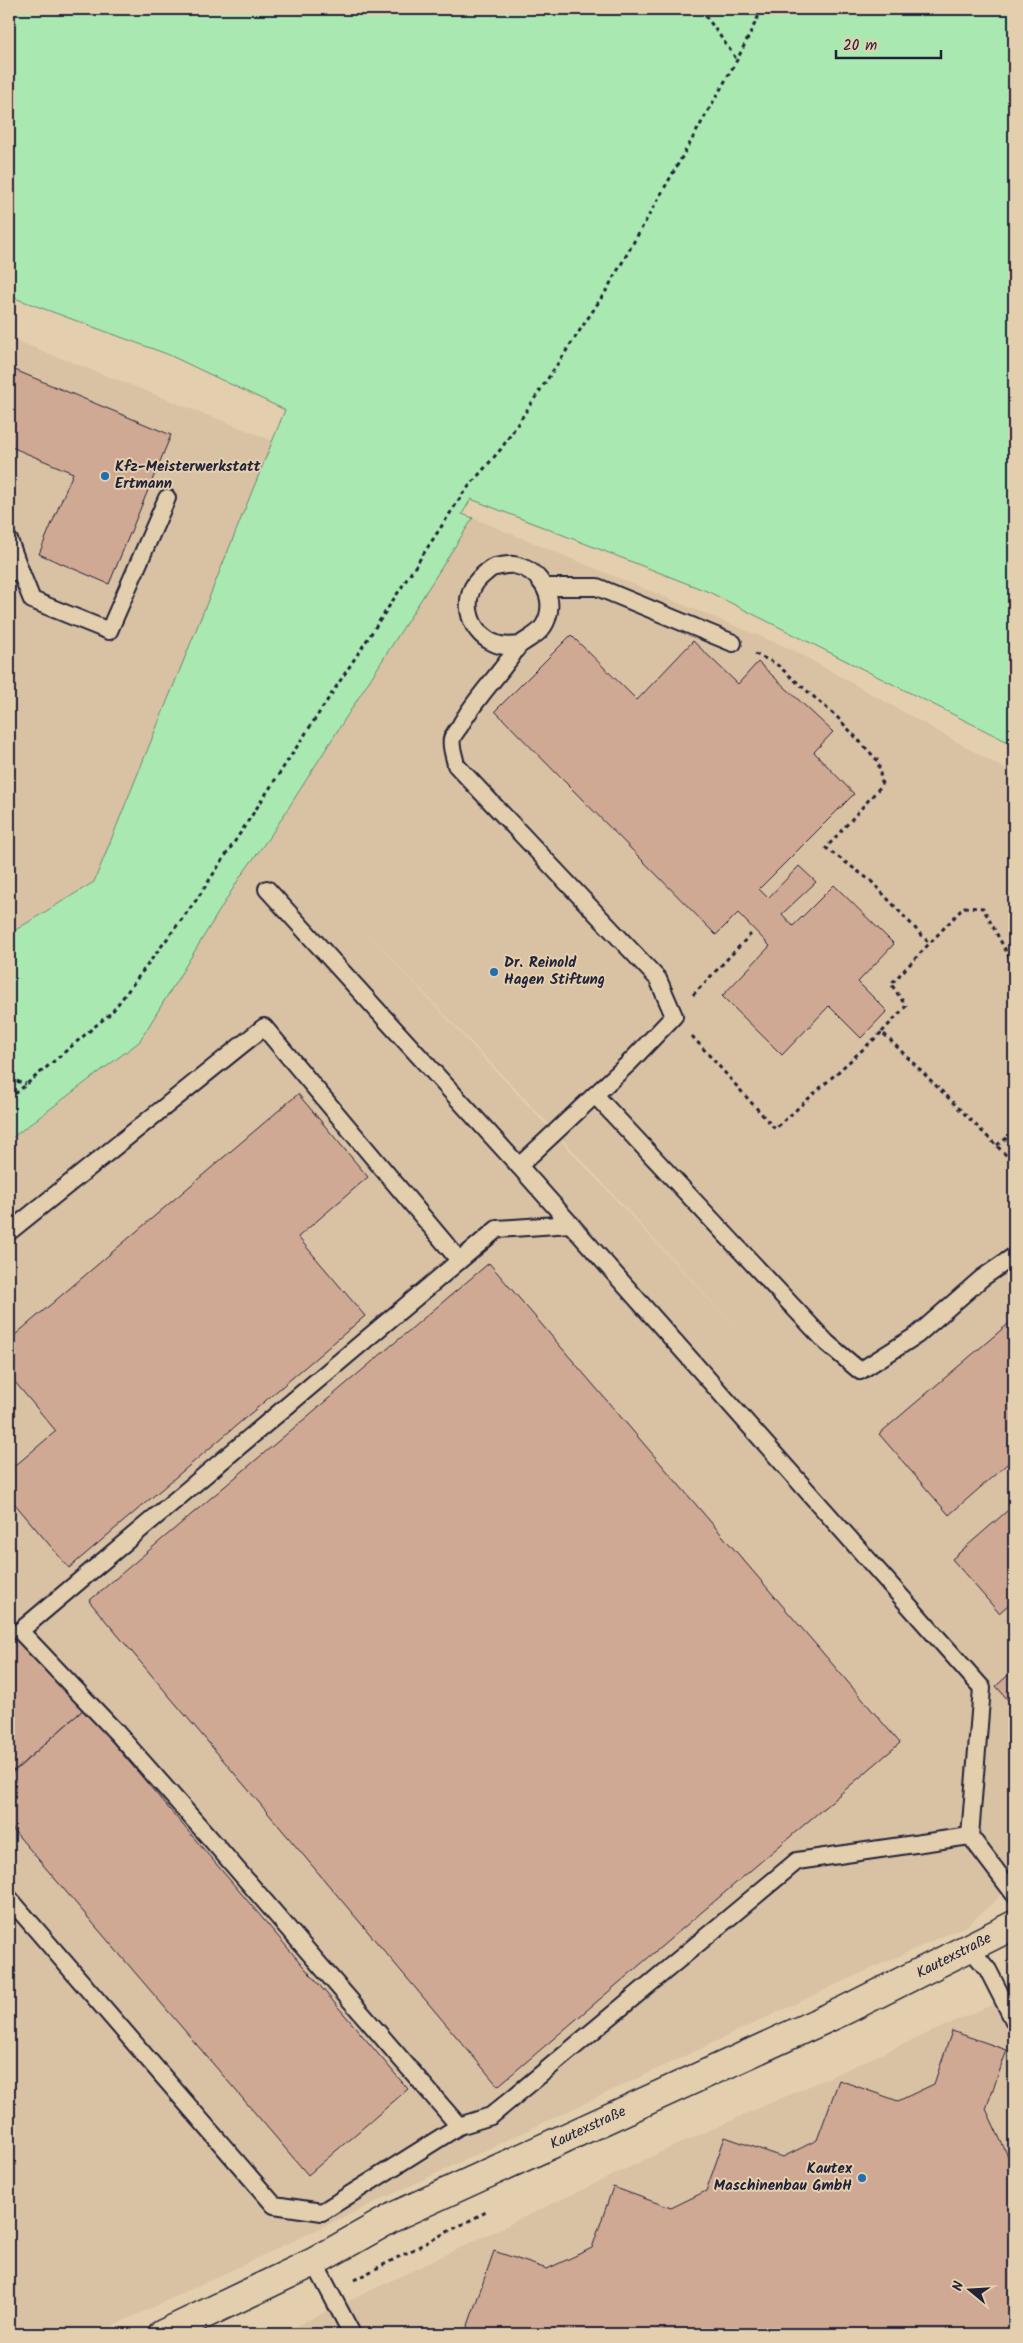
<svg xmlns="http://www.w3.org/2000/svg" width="1023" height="2343" font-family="Kalam,sans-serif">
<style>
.built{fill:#d9c1a4;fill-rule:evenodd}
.green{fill:#a9e9b1;stroke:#668676}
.building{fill:#d0a994;stroke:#22223b}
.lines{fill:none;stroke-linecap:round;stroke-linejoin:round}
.service-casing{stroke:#22223b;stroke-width:20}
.minor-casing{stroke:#22223b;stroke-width:31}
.path{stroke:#22223b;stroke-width:3;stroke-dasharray:4 4;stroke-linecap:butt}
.service{stroke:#e3cfad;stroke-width:16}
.minor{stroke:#e3cfad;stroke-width:28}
.poi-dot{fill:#1f6fb2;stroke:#e3cfad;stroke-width:2}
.labels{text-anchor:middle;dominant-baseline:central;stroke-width:4;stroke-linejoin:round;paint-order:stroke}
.poi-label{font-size:15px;font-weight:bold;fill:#22223b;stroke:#e3cfad;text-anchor:start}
.street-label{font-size:15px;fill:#22223b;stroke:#e3cfad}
</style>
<rect width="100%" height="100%" fill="#e3cfad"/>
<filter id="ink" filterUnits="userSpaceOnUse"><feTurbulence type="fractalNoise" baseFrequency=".02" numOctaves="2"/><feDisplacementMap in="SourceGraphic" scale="10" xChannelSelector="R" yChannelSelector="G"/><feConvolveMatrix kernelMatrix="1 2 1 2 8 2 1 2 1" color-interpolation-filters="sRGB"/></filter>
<g filter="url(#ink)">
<g class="built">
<path d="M9,338L274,441L94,882L9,934Z"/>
<path d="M473,518L793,650L1014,774V1883L968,1925L846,1980L96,2334H9V1140L139,1042L212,917L273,832ZM344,908L556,1132L766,1361Z"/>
<path d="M1014,1995V2334H279L674,2146Z"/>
</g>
<path class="green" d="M9,9H1014V745L709,592L471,499L462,514L473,518L273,832L240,877L139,1042L9,1140V934L94,882L285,410L167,354L9,296Z"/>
<g class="building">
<path d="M10,368L171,435L109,584L39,554L73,473L9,446Z"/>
<path d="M571,635L637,700L693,641L738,684L758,662L833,732L814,752L854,794L759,889L768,898L799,866L816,882L782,914L793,926L834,885L894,944L858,982L887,1011L861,1038L829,1006L782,1055L722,996L770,946L738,913L716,935L495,711Z"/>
<path d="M298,1094L368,1177L298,1237L365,1316L69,1568L9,1497V1471L56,1431L9,1375V1340Z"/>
<path d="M489,1263L900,1743L498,2086L89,1601Z"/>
<path d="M1014,1319V1458L949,1515L879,1434Z"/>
<path d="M1014,1505V1600L999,1613L952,1559Z"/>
<path d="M9,1622L84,1709L14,1771L9,1765Z"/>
<path d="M1014,1670V1707L996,1686Z"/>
<path d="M84,1709L408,2089L308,2175L9,1825V1776Z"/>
<path d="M952,2031L1007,2050L986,2109L1014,2169V2334H465L494,2251L547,2269L592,2248L613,2187L671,2208L706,2191L725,2137L783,2157L817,2140L839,2080L898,2101L934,2084Z"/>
</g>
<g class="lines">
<g class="service-casing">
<g id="service">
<path d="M9,540L20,570L9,573"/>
<path d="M20,570L32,600L109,631L167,498"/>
<path d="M545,587H597L733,643"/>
<path d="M267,889L519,1166L982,1688L970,1836L1014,1894"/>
<path d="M595,1095L827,1343L860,1371L917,1335L982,1278L1014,1256"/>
<path d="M519,1166L629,1063L674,1016L658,979L456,765C455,758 450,746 452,739C453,735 457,730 460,726C473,702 491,684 507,662C512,657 515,648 521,644C532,636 542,633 547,619C556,595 538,569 514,565C509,564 501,566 495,567C490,568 487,572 483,575C459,594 467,632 494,643C502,647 511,646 520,645"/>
<path d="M9,1232L264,1027L459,1260"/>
<path d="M9,1898L274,2205L322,2212L459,2126L491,2116L797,1861L970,1836"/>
<path d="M970,1948L988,1970L1014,2021"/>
<path d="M459,2126L216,1845L117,1733L20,1631L497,1229L571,1224"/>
<path d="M314,2262L352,2334"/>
</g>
</g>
<g class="minor-casing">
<path id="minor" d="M163,2334L314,2262L397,2215L845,2010L1014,1925"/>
</g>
<g class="path">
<path d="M701,9L737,60"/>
<path d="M755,654L775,663L837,717L878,761L882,785L826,848L871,881L929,943"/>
<path d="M693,995L752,933"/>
<path d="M882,1032L906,1006L891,984L964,907L983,908L1014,966"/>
<path d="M692,1036L775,1129L882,1032L1014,1163"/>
<path d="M9,1079L26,1084"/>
<path d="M9,1099L112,1012L197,899L464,492L501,449L606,291L737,60L762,9"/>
<path d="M997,1145L1014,1133"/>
<path d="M354,2280L486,2212"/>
</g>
<use href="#service" class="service"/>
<use href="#minor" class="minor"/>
</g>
</g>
<g class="poi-dot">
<circle cx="105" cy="476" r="5"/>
<circle cx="494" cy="972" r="5"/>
<circle cx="862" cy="2178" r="5"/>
</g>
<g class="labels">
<g class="poi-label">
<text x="115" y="467">Kfz-Meisterwerkstatt<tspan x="115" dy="17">Ertmann</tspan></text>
<text x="504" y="963">Dr. Reinold<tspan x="504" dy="17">Hagen Stiftung</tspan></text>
<text x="852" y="2169" text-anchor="end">Kautex<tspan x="852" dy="17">Maschinenbau GmbH</tspan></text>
</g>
<g class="street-label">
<text transform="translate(954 1956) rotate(-27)">Kautexstraße</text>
<text transform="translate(588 2128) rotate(-25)">Kautexstraße</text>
</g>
</g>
<rect width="1023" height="2343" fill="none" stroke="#e3cfad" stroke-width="30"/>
<rect x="15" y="15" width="993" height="2313" fill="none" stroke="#22223b" stroke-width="2" filter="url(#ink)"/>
<g transform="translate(970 2290) rotate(288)" stroke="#e3cfad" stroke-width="4" paint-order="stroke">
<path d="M0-4L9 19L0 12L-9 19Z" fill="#22223b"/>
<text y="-8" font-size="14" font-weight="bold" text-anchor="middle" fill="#22223b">N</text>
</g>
<path d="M836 50v8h105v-8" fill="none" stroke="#22223b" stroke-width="2.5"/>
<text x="843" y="50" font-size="15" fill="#22223b" stroke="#e3cfad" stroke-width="4" paint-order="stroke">20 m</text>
</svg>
